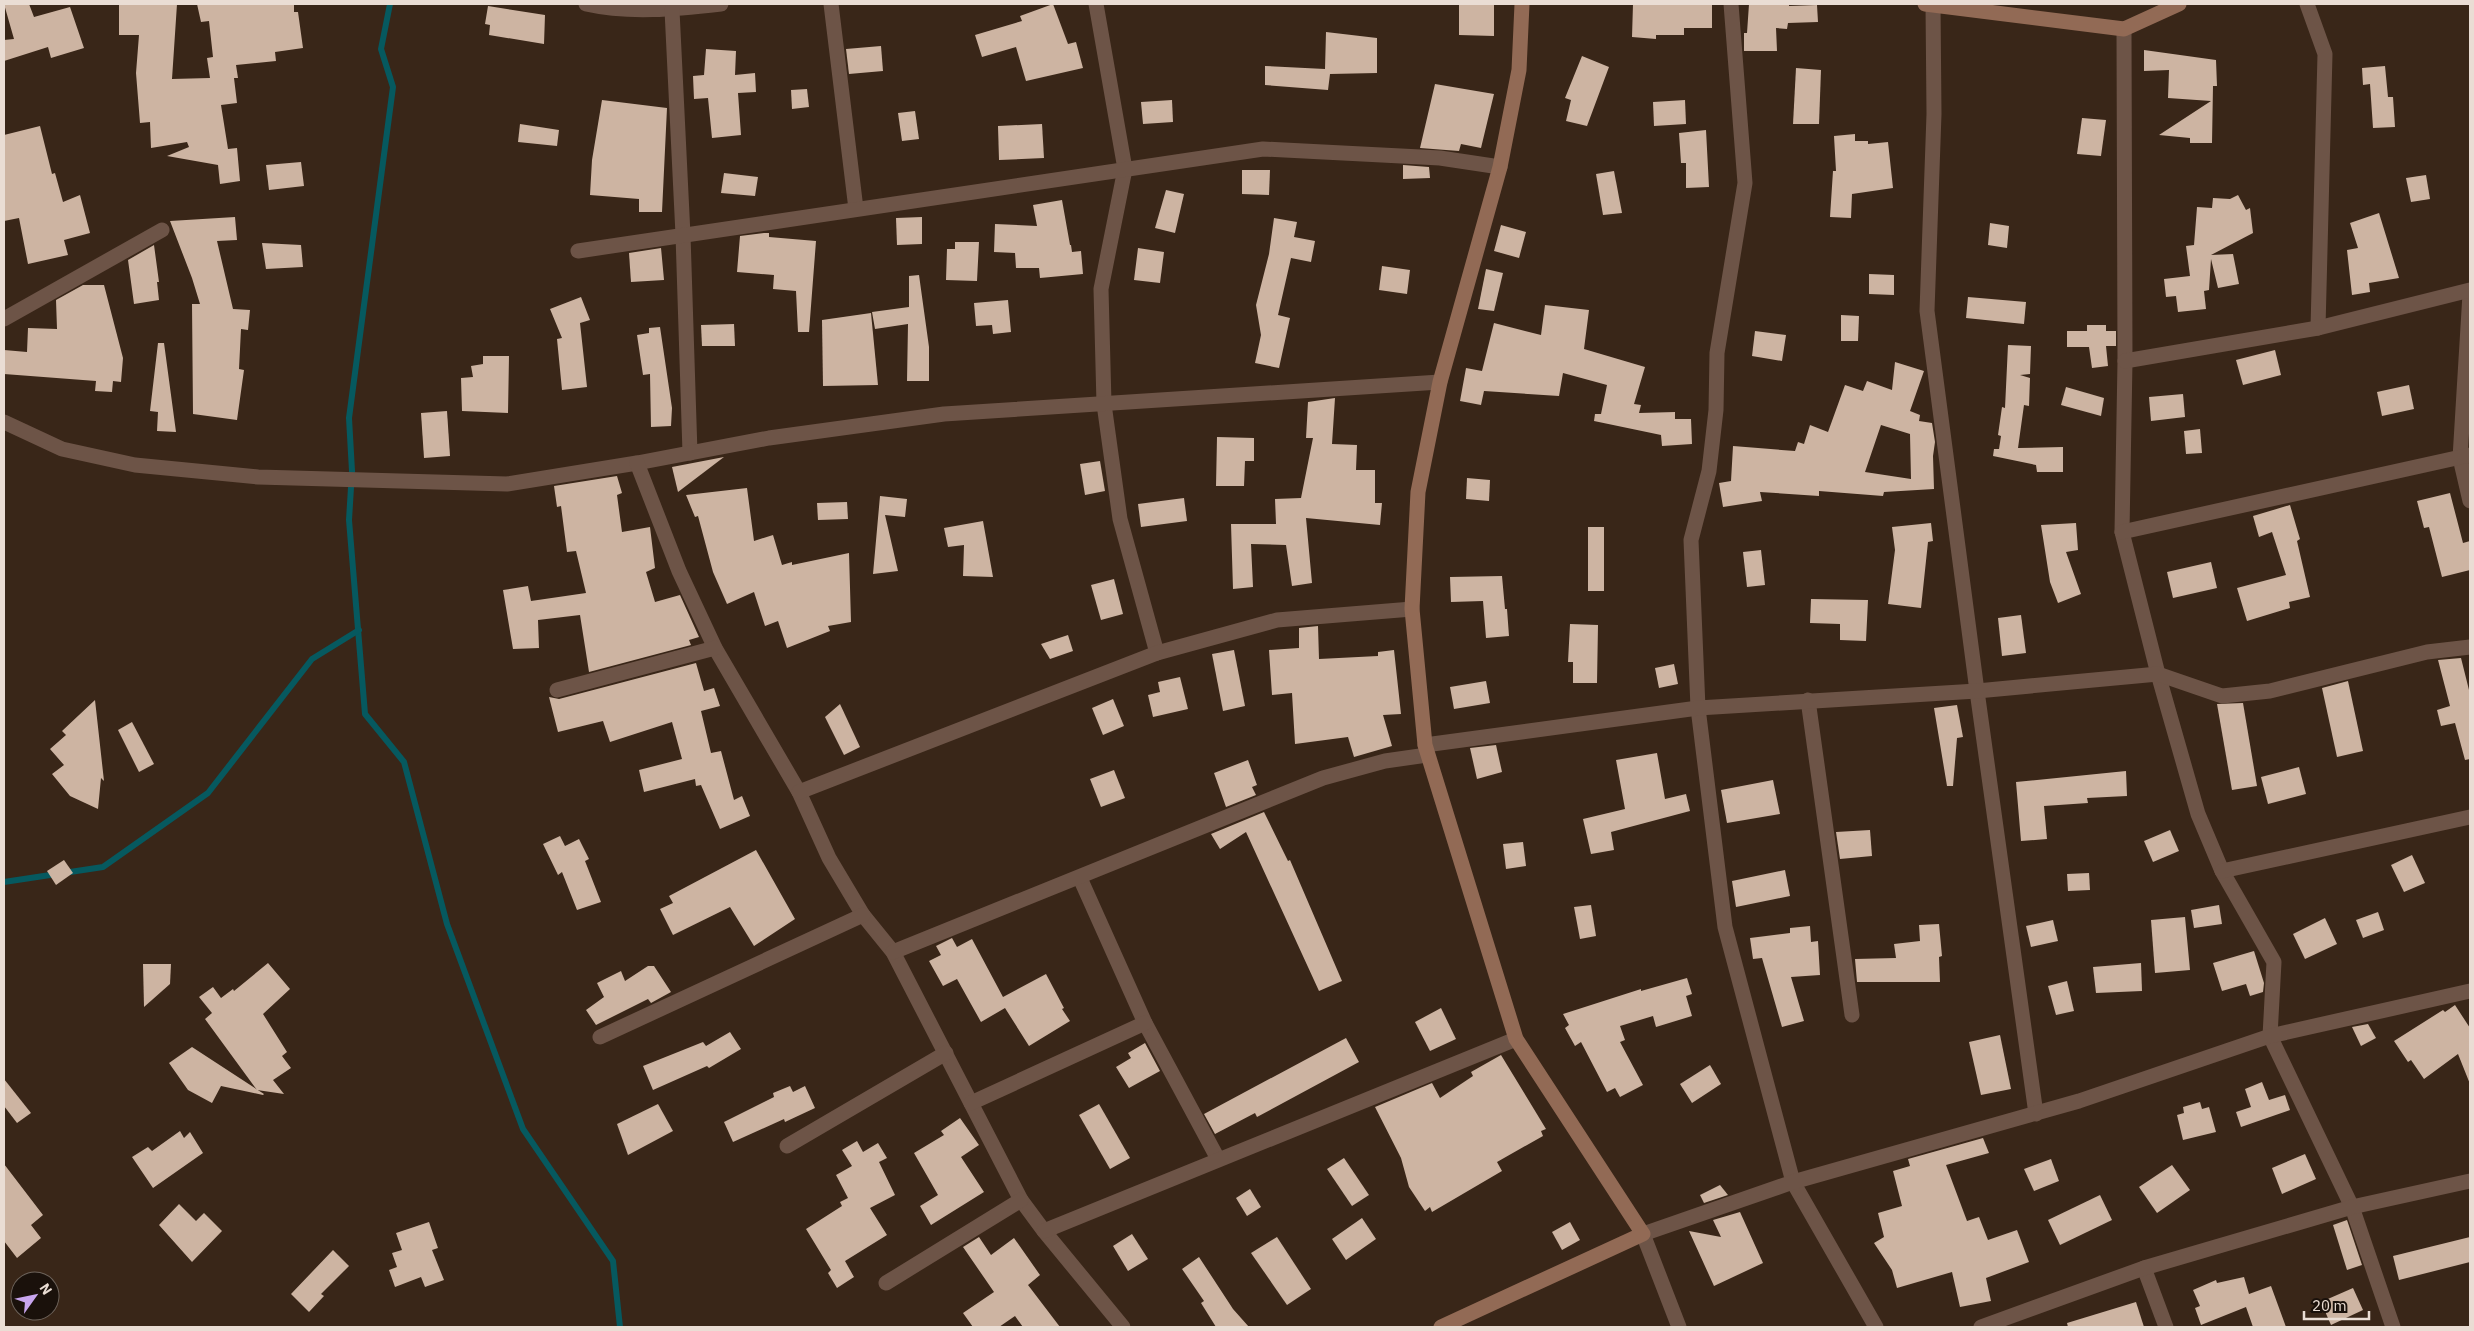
<svg xmlns="http://www.w3.org/2000/svg" width="2474" height="1331" font-family="'IBM Plex Sans',sans-serif">
<style>
.lines{fill:none;stroke-linecap:round;stroke-linejoin:round}
.stream{stroke:#06595f;stroke-width:6}
.building{fill:#cdb4a2;fill-rule:evenodd}
.street{stroke:#6d5447;stroke-width:15}
.secondary{stroke:#926a55;stroke-width:15}
</style>
<rect width="100%" height="100%" fill="#392618"/>
<g class="lines">
<g class="stream">
<path d="M390,4L381,49L393,87L349,418L352,471L349,520L365,714L404,762L447,924L523,1129L613,1261L620,1327"/>
<path d="M4,882L103,867L208,793L312,659L359,630"/>
</g>
</g>
<g class="building">
<path d="M4,4H29L34,17L70,7L84,48L51,58L48,47L4,61V40L14,39Z"/>
<path d="M119,4H177L172,79L210,78L207,58L213,57L209,21L201,22L197,4H294V12H298L303,48L275,52L276,61L236,65L238,78H234L237,103L221,105L228,149L237,148L240,181L220,184L218,165L167,156L189,147L187,142L151,148L150,122L140,123L136,73L139,35H119Z"/>
<path d="M1053,4L1068,44L1076,42L1083,68L1026,81L1016,47L982,57L975,35L1022,21L1020,16Z"/>
<path d="M1459,4H1494V36L1459,35Z"/>
<path d="M1633,4H1712V28H1684V35H1656V39L1632,37Z"/>
<path d="M1749,4H1789V6L1817,5L1818,22L1788,23L1787,29L1776,28L1777,51H1744V33H1747Z"/>
<path d="M488,6L545,15L544,44L489,35L490,25L485,24Z"/>
<path d="M1326,32L1377,38V73L1330,74L1328,90L1265,85V66L1325,69Z"/>
<path d="M881,46L883,71L849,74L846,49Z"/>
<path d="M706,49L736,51L735,75L755,73L756,92L738,93L741,135L712,138L708,98L694,99L693,76L704,75Z"/>
<path d="M2144,50L2216,60L2217,86H2213L2212,143H2190V138L2159,135L2211,101L2168,98L2169,70L2144,71Z"/>
<path d="M1582,56L1609,67L1587,126L1566,121L1571,100L1565,98Z"/>
<path d="M2385,66L2388,97H2393L2395,127L2373,128L2370,84L2363,85L2362,68Z"/>
<path d="M1796,68L1821,70L1819,124H1793Z"/>
<path d="M1435,84L1494,94L1481,148L1461,144L1459,151L1420,148Z"/>
<path d="M807,89L809,107L792,109L791,90Z"/>
<path d="M602,100L667,108L662,212H639V199L590,195L592,160Z"/>
<path d="M1172,100L1173,122L1143,124L1141,102Z"/>
<path d="M1685,100L1686,124L1654,126L1653,102Z"/>
<path d="M915,111L919,139L902,141L898,113Z"/>
<path d="M2082,118L2106,120L2101,156L2077,154Z"/>
<path d="M520,124L559,130L557,146L518,142Z"/>
<path d="M1042,124L1044,158L999,160L998,126Z"/>
<path d="M40,126L52,174L55,173L63,202L80,195L90,233L64,240L68,255L28,264L19,218L4,221V135Z"/>
<path d="M1706,130L1709,187L1686,188V163H1681L1679,133Z"/>
<path d="M1855,134V141H1868V144L1888,142L1893,188L1852,194L1851,218L1830,217L1833,171H1836L1834,136Z"/>
<path d="M301,162L304,186L269,190L266,165Z"/>
<path d="M1403,165L1429,167L1430,178L1403,179Z"/>
<path d="M1242,170H1270L1269,195L1242,194Z"/>
<path d="M1614,171L1622,213L1603,215L1596,174Z"/>
<path d="M724,173L758,177L755,196L721,193Z"/>
<path d="M2426,175L2430,199L2411,202L2406,178Z"/>
<path d="M1166,190L1184,194L1175,233L1155,228Z"/>
<path d="M2238,195L2246,210L2250,208L2253,233L2211,255L2233,254L2239,284L2218,288L2211,259L2209,290L2204,291L2206,309L2178,312L2176,296L2166,297L2164,279L2190,276L2186,246L2194,245L2197,207L2212,208L2213,198L2230,199Z"/>
<path d="M1062,200L1070,245H1071L1072,252L1081,251L1083,274L1040,278L1039,268H1016L1015,253L994,252L995,224L1037,226L1033,205Z"/>
<path d="M2379,213L2399,278L2369,283L2370,292L2352,295L2347,250L2358,248L2350,223Z"/>
<path d="M235,217L237,240L217,241L233,309L250,310L248,330L241,329L239,369L244,370L237,420L193,414L192,304H200L192,278L170,221Z"/>
<path d="M922,217V244L897,245L896,218Z"/>
<path d="M1274,218L1297,222L1294,237L1315,241L1311,262L1291,258L1278,315L1290,318L1279,368L1255,363L1261,335L1256,305L1269,254Z"/>
<path d="M1990,223L2009,226L2007,248L1988,245Z"/>
<path d="M1501,225L1526,232L1519,258L1494,251Z"/>
<path d="M764,233H769V237L816,241L809,332H798L796,291L773,289L774,275L737,272L740,236Z"/>
<path d="M955,242H979L977,281L946,280L947,249H955Z"/>
<path d="M262,243L301,245L303,267L266,269Z"/>
<path d="M154,245L159,282H157L159,300L134,304L128,260Z"/>
<path d="M661,248L664,280L631,282L629,253Z"/>
<path d="M1138,248L1164,252L1160,283L1134,280Z"/>
<path d="M1382,266L1410,270L1407,294L1379,290Z"/>
<path d="M1486,269L1503,273L1494,311L1478,309Z"/>
<path d="M1869,274L1894,275V295L1869,294Z"/>
<path d="M919,275L929,347V381H907L908,324L875,329L872,312L909,307V276Z"/>
<path d="M83,285H104L123,358L121,382L113,381L112,392L95,391L96,381L4,374V350L27,352L28,328L57,329L56,300Z"/>
<path d="M581,297L590,320L580,323L587,387L562,390L557,339L562,338L550,309Z"/>
<path d="M1968,297L2026,302L2024,324L1966,318Z"/>
<path d="M1008,300L1011,332L993,334L992,325L976,326L974,303Z"/>
<path d="M1545,305L1589,310L1584,349L1645,367L1634,404L1641,405L1639,413L1675,412V419H1691L1692,444L1662,446L1661,435L1594,421L1595,414H1601L1607,385L1563,373L1559,396L1484,391L1481,405L1460,401L1466,368L1482,371L1494,323L1541,335Z"/>
<path d="M871,313L878,385L823,386L822,320Z"/>
<path d="M1841,315L1859,316L1858,341H1841Z"/>
<path d="M734,324L735,346H702L701,325Z"/>
<path d="M2087,325H2106V331H2116V346H2106L2108,366L2092,368L2089,347H2067V331H2087Z"/>
<path d="M660,327L672,408L671,426L651,427L650,374L643,375L637,335L649,333V328Z"/>
<path d="M1755,331L1786,335L1782,361L1752,356Z"/>
<path d="M158,343H164L176,432L157,431L158,412L150,411Z"/>
<path d="M2008,345L2031,346L2030,374L2020,375L2030,378L2029,406L2024,405L2018,448L2063,447V472H2037L2036,465L1993,456L1994,449H1999L2001,436L1998,435L2002,407L2005,408Z"/>
<path d="M2275,350L2281,375L2243,385L2236,360Z"/>
<path d="M483,356H509L508,413L462,411L461,378L473,377L471,366L483,364Z"/>
<path d="M1895,362L1924,371L1910,411L1920,415L1919,421L1932,423L1935,442L1933,456L1934,489L1884,492L1883,496L1819,491V496L1760,492L1762,501L1723,507L1719,483L1731,481L1733,446L1795,451L1798,442L1804,444L1810,425L1828,432L1845,385L1863,391L1867,381L1892,390ZM1881,425L1910,434L1911,479L1865,472Z"/>
<path d="M2409,385L2414,409L2382,416L2377,392Z"/>
<path d="M2066,387L2104,398L2101,416L2061,405Z"/>
<path d="M2183,394L2185,417L2151,421L2149,397Z"/>
<path d="M1335,398L1332,444L1357,445L1356,470H1375V503H1382L1380,525L1306,518L1312,583L1292,586L1286,545L1251,544L1253,587L1233,589L1231,524H1276L1275,499L1301,498L1313,438H1306L1308,402Z"/>
<path d="M447,411L450,456L424,458L421,413Z"/>
<path d="M2200,429L2202,453L2186,454L2184,431Z"/>
<path d="M1217,437L1254,438V461H1245L1244,486H1216Z"/>
<path d="M724,457L678,492L672,467Z"/>
<path d="M1100,461L1105,491L1085,495L1080,464Z"/>
<path d="M617,476L622,493L617,495L622,532L650,527L655,568L646,572L655,602L680,595L699,637L689,640L691,645L589,672L580,615L538,620L539,648L513,649L503,590L528,586L531,601L586,593L576,551L567,552L561,506L557,507L554,486Z"/>
<path d="M1467,478L1490,480L1489,501L1466,499Z"/>
<path d="M747,488L754,541L773,535L782,565L792,562V565L849,553L851,622L828,626L830,631L787,648L778,621L765,626L754,592L727,604L713,572L698,516L695,517L686,495Z"/>
<path d="M2450,493L2463,543L2470,541V570L2442,577L2429,527L2424,528L2417,501Z"/>
<path d="M880,496L907,499L905,517L885,515L898,571L873,574Z"/>
<path d="M1184,498L1187,521L1141,527L1138,504Z"/>
<path d="M847,502L848,519L818,520L817,503Z"/>
<path d="M2290,505L2300,539L2297,541L2310,597L2289,602L2290,608L2247,621L2237,588L2286,575L2272,532L2259,537L2253,516Z"/>
<path d="M983,521L993,577L963,576L964,545L948,547L944,528Z"/>
<path d="M1931,523L1933,541L1928,542L1921,608L1888,604L1895,550L1892,527Z"/>
<path d="M2076,523L2078,550L2066,552L2081,594L2058,603L2050,582L2041,525Z"/>
<rect x="1588" y="527" width="16" height="64"/>
<path d="M1761,550L1765,585L1747,587L1743,552Z"/>
<path d="M2211,562L2217,588L2173,598L2167,572Z"/>
<path d="M1502,576L1505,609H1507L1509,636L1486,638L1483,601L1451,602L1450,577Z"/>
<path d="M1114,579L1123,614L1101,620L1091,585Z"/>
<path d="M1811,599L1868,600L1866,641L1840,640V624L1810,623Z"/>
<path d="M2021,615L2026,653L2002,656L1998,618Z"/>
<path d="M1570,624L1598,625L1597,683H1573V662H1568Z"/>
<path d="M1318,626L1319,659L1378,656V652L1394,650L1401,714L1383,715L1392,746L1354,757L1348,737L1295,744L1292,693L1272,695L1269,650L1299,648V628Z"/>
<path d="M1068,635L1073,651L1050,659L1041,644Z"/>
<path d="M1234,650L1245,706L1223,711L1212,654Z"/>
<path d="M2461,658L2470,694V759L2465,760L2455,723L2441,726L2437,710L2450,706L2438,660Z"/>
<path d="M696,663L704,691L714,688L720,706L701,711L711,753L721,751L734,800L742,796L750,816L720,829L701,785L696,786L695,779L644,792L639,770L682,759L672,722L610,742L603,721L558,732L549,697L559,699Z"/>
<path d="M1674,664L1678,684L1659,688L1655,668Z"/>
<path d="M1180,677L1188,709L1153,717L1148,695L1160,692L1158,682Z"/>
<path d="M1486,681L1490,703L1454,709L1450,687Z"/>
<path d="M2348,681L2363,751L2337,757L2322,688Z"/>
<path d="M1113,699L1124,726L1103,735L1092,708Z"/>
<path d="M95,700L104,781L101,778L98,809L70,796L52,774L64,765L50,749L66,735L62,731Z"/>
<path d="M2243,703L2257,786L2232,790L2217,704Z"/>
<path d="M840,704L860,747L844,755L825,717Z"/>
<path d="M1957,705L1963,737L1957,738L1953,786H1947L1934,708Z"/>
<path d="M132,722L154,764L139,772L118,730Z"/>
<path d="M1496,745L1502,772L1477,779L1470,748Z"/>
<path d="M1657,753L1665,799L1686,794L1690,811L1611,832L1614,850L1591,854L1583,819L1625,809L1616,760Z"/>
<path d="M1248,760L1257,785L1252,787L1256,795L1226,807L1214,773Z"/>
<path d="M2299,767L2306,794L2268,804L2261,777Z"/>
<path d="M1114,770L1125,798L1101,807L1090,779Z"/>
<path d="M2126,771L2127,796L2087,798L2088,803L2044,806L2047,839L2021,841L2016,782Z"/>
<path d="M1773,780L1780,814L1727,823L1721,790Z"/>
<path d="M1264,812L1288,861L1290,860L1342,981L1319,991L1246,832L1220,849L1211,834Z"/>
<path d="M1870,830L1872,856L1840,859L1836,832Z"/>
<path d="M2170,830L2179,851L2153,862L2144,841Z"/>
<path d="M560,836L565,846L579,839L589,859L585,861L601,902L577,910L562,872L558,875L543,844Z"/>
<path d="M1523,842L1526,866L1506,869L1503,844Z"/>
<path d="M756,850L795,919L754,946L730,907L673,935L660,909L673,903L669,896Z"/>
<path d="M2412,855L2425,883L2404,892L2391,865Z"/>
<path d="M64,860L73,873L56,885L47,871Z"/>
<path d="M1785,870L1790,896L1736,907L1732,881Z"/>
<path d="M2089,873L2090,890L2068,891L2067,874Z"/>
<path d="M1591,905L1596,936L1580,939L1574,907Z"/>
<path d="M2219,905L2222,924L2194,928L2191,910Z"/>
<path d="M2378,912L2384,930L2363,938L2356,920Z"/>
<path d="M2185,917L2190,970L2155,973L2151,920Z"/>
<path d="M2325,918L2337,944L2305,959L2293,934Z"/>
<path d="M2053,920L2058,941L2031,947L2026,926Z"/>
<path d="M1939,924L1942,956L1939,957L1940,982H1857L1855,959L1896,958L1894,944L1920,941L1919,925Z"/>
<path d="M1810,926L1811,942L1818,941L1820,975L1791,977L1804,1021L1782,1027L1762,958L1753,959L1750,938L1790,933V928Z"/>
<path d="M952,938L957,947L972,939L1003,997L1046,974L1064,1008L1062,1009L1070,1021L1029,1046L1005,1008L981,1022L957,979L943,986L929,961L941,955L936,946Z"/>
<path d="M2254,951L2264,983L2263,992L2250,996L2246,984L2222,991L2213,963Z"/>
<path d="M268,963L290,989L263,1014L287,1052L282,1056L291,1068L273,1080L284,1094L257,1090L205,1019L212,1013L199,997L213,987L221,998L233,989L234,991Z"/>
<path d="M2141,963L2142,991L2096,993L2093,967Z"/>
<path d="M143,964H171L170,984L144,1007Z"/>
<path d="M648,966H654L671,992L651,1003L648,999L596,1025L586,1010L604,997L597,983L621,971L625,981Z"/>
<path d="M1687,978L1692,994L1686,996L1692,1016L1656,1027L1653,1016L1620,1026L1625,1040L1620,1042L1643,1085L1620,1097L1615,1088L1607,1092L1581,1042L1575,1046L1565,1028L1569,1025L1563,1014L1641,989V991Z"/>
<path d="M2067,981L2074,1011L2056,1015L2048,986Z"/>
<path d="M2455,1005L2470,1028V1084L2458,1054L2424,1079L2411,1060L2408,1062L2394,1041L2443,1010L2445,1012Z"/>
<path d="M1441,1008L1456,1039L1430,1051L1415,1022Z"/>
<path d="M2368,1024L2376,1038L2361,1046L2352,1027Z"/>
<path d="M730,1032L741,1049L709,1068L707,1066L653,1090L643,1066L703,1042L706,1046Z"/>
<path d="M2000,1035L2011,1089L1981,1095L1969,1042Z"/>
<path d="M1346,1038L1359,1062L1257,1117L1255,1113L1215,1134L1204,1114Z"/>
<path d="M1145,1043L1160,1071L1129,1088L1116,1067L1131,1058L1128,1053Z"/>
<path d="M192,1047L264,1094L263,1095L221,1086L212,1103L188,1090L169,1063Z"/>
<path d="M1501,1055L1546,1129L1541,1131L1543,1136L1497,1162L1502,1171L1432,1212L1430,1207L1425,1211L1409,1187L1401,1158L1375,1107L1432,1083L1440,1098L1473,1076L1471,1072Z"/>
<path d="M1710,1065L1721,1084L1692,1103L1680,1084Z"/>
<path d="M4,1079L31,1113L17,1123L4,1106Z"/>
<path d="M2262,1082L2269,1100L2285,1095L2290,1110L2241,1127L2236,1112L2251,1107L2245,1089Z"/>
<path d="M790,1086L793,1092L805,1086L815,1108L785,1122L784,1119L733,1142L724,1122L774,1097L773,1093Z"/>
<path d="M2200,1102L2202,1109L2209,1107L2216,1132L2183,1140L2177,1115L2184,1113L2183,1107Z"/>
<path d="M658,1104L673,1131L628,1155L617,1124Z"/>
<path d="M1099,1104L1130,1158L1110,1169L1079,1115Z"/>
<path d="M960,1118L979,1145L961,1157L984,1192L931,1225L920,1206L938,1195L914,1153L944,1135L941,1131Z"/>
<path d="M180,1131L184,1138L190,1132L203,1153L153,1188L132,1157L148,1147L152,1151Z"/>
<path d="M1983,1138L1989,1153L1946,1165L1967,1221L1979,1217L1988,1240L2017,1230L2029,1262L1986,1278L1991,1301L1960,1307L1952,1272L1897,1288L1892,1270L1874,1243L1884,1237L1878,1213L1902,1206L1893,1171L1910,1166L1908,1159Z"/>
<path d="M857,1141L863,1152L878,1143L887,1158L879,1162L895,1195L870,1208L887,1235L845,1261L854,1277L837,1288L828,1273L831,1270L806,1229L842,1206L840,1202L848,1198L836,1175L852,1166L842,1150Z"/>
<path d="M2305,1154L2316,1179L2282,1194L2272,1168Z"/>
<path d="M1344,1158L1369,1195L1352,1206L1327,1169Z"/>
<path d="M2051,1159L2059,1181L2034,1191L2024,1169Z"/>
<path d="M4,1164L43,1215L31,1225L41,1238L17,1258L4,1241Z"/>
<path d="M2172,1165L2190,1190L2157,1213L2139,1187Z"/>
<path d="M1720,1185L1728,1195L1704,1203L1700,1195Z"/>
<path d="M1250,1189L1261,1207L1247,1216L1236,1198Z"/>
<path d="M2100,1195L2112,1220L2060,1245L2048,1220Z"/>
<path d="M179,1204L196,1221L204,1213L222,1231L192,1262L159,1225Z"/>
<path d="M1740,1212L1763,1263L1714,1286L1689,1231L1721,1237L1713,1220Z"/>
<path d="M1362,1218L1376,1239L1346,1260L1332,1239Z"/>
<path d="M2347,1220L2362,1265L2347,1270L2333,1225Z"/>
<path d="M429,1222L438,1248L432,1250L444,1280L425,1287L421,1277L395,1287L389,1270L397,1267L392,1253L402,1250L396,1233Z"/>
<path d="M1570,1222L1580,1240L1562,1250L1552,1232Z"/>
<path d="M1132,1234L1148,1259L1128,1271L1113,1246Z"/>
<path d="M979,1237L991,1255L1014,1238L1040,1275L1028,1285L1060,1327H1023L1015,1316L999,1327H973L963,1313L994,1292L963,1247Z"/>
<path d="M1277,1237L1311,1289L1287,1305L1251,1253Z"/>
<path d="M2470,1237V1262L2399,1280L2393,1256Z"/>
<path d="M333,1250L349,1266L321,1294L324,1296L309,1312L291,1294Z"/>
<path d="M1199,1257L1233,1309L1249,1327H1216L1201,1303L1204,1301L1182,1269Z"/>
<path d="M2244,1277L2249,1294L2271,1286L2286,1327H2253L2246,1307L2201,1325L2195,1308L2200,1306L2193,1290L2216,1280L2217,1283Z"/>
<path d="M2353,1288L2363,1310L2331,1325L2321,1302Z"/>
<path d="M2136,1302L2144,1327H2068L2067,1323Z"/>
</g>
<g class="lines">
<g class="street">
<path d="M586,4C630,14 676,9 721,4"/>
<path d="M831,4L856,209"/>
<path d="M1096,4L1125,169L1101,289L1104,404L1120,519L1157,653"/>
<path d="M1731,4L1745,183L1717,353L1716,410L1709,471L1691,540L1698,708L1725,927L1793,1182L1876,1327"/>
<path d="M1933,4L1934,114L1927,311L1977,691L2036,1114"/>
<path d="M2307,4L2325,54L2318,328"/>
<path d="M672,10L683,235L690,453"/>
<path d="M2124,29L2125,361L2122,532L2158,674L2198,814L2222,871L2274,962L2270,1036L2352,1207L2393,1327"/>
<path d="M578,251L1263,149L1440,158L1500,167"/>
<path d="M2470,294L2460,458L2470,501"/>
<path d="M4,319L162,230"/>
<path d="M2125,361L2318,328L2470,290"/>
<path d="M4,422L62,449L135,465L258,477L507,484L637,463L769,438L944,414L1440,382"/>
<path d="M637,463L679,571L715,648L799,792L829,858L863,915L893,952L1021,1200L1044,1231L1123,1327"/>
<path d="M2122,532L2470,455"/>
<path d="M557,690L715,648"/>
<path d="M1808,700L1852,1015"/>
<path d="M1425,745L1698,708L1977,691L2158,674L2222,696L2270,691L2427,652L2470,647"/>
<path d="M799,792L1157,653L1277,620L1412,609"/>
<path d="M2222,871L2470,817"/>
<path d="M1080,878L1145,1023L1218,1159"/>
<path d="M893,952L1323,778L1385,761L1427,755"/>
<path d="M600,1037L863,915"/>
<path d="M971,1103L1145,1023"/>
<path d="M787,1146L946,1053"/>
<path d="M1044,1231L1516,1039"/>
<path d="M2144,1268L2166,1327"/>
<path d="M886,1283L1021,1200"/>
<path d="M1679,1327L1643,1234L1793,1182L2079,1101L2270,1036L2470,991"/>
<path d="M1981,1327L2144,1268L2352,1207L2470,1181"/>
</g>
<g class="secondary">
<path d="M1925,4L2124,29L2179,4"/>
<path d="M1441,1327L1643,1234L1516,1039L1425,745L1412,609L1418,492L1440,382L1500,167L1519,70L1522,4"/>
</g>
</g>
<rect width="2474" height="1331" fill="none" stroke="#eaddd4" stroke-width="10"/>
<g transform="translate(35 1296) rotate(57)"><circle r="24" fill="#1a110b" stroke="#6d635b"/>
<path d="M0-4L9 19L0 12L-9 19Z" fill="#c8a5ee"/>
<text y="-8" font-size="14" font-weight="bold" text-anchor="middle" fill="#eaddd4">N</text>
</g>
<path d="M2304 1311v8h65v-8" fill="none" stroke="#eaddd4" stroke-width="2.5"/>
<text x="2312" y="1311" font-size="15" fill="#eaddd4" stroke="#1a110b" stroke-width="4" paint-order="stroke">20 m</text>
</svg>
